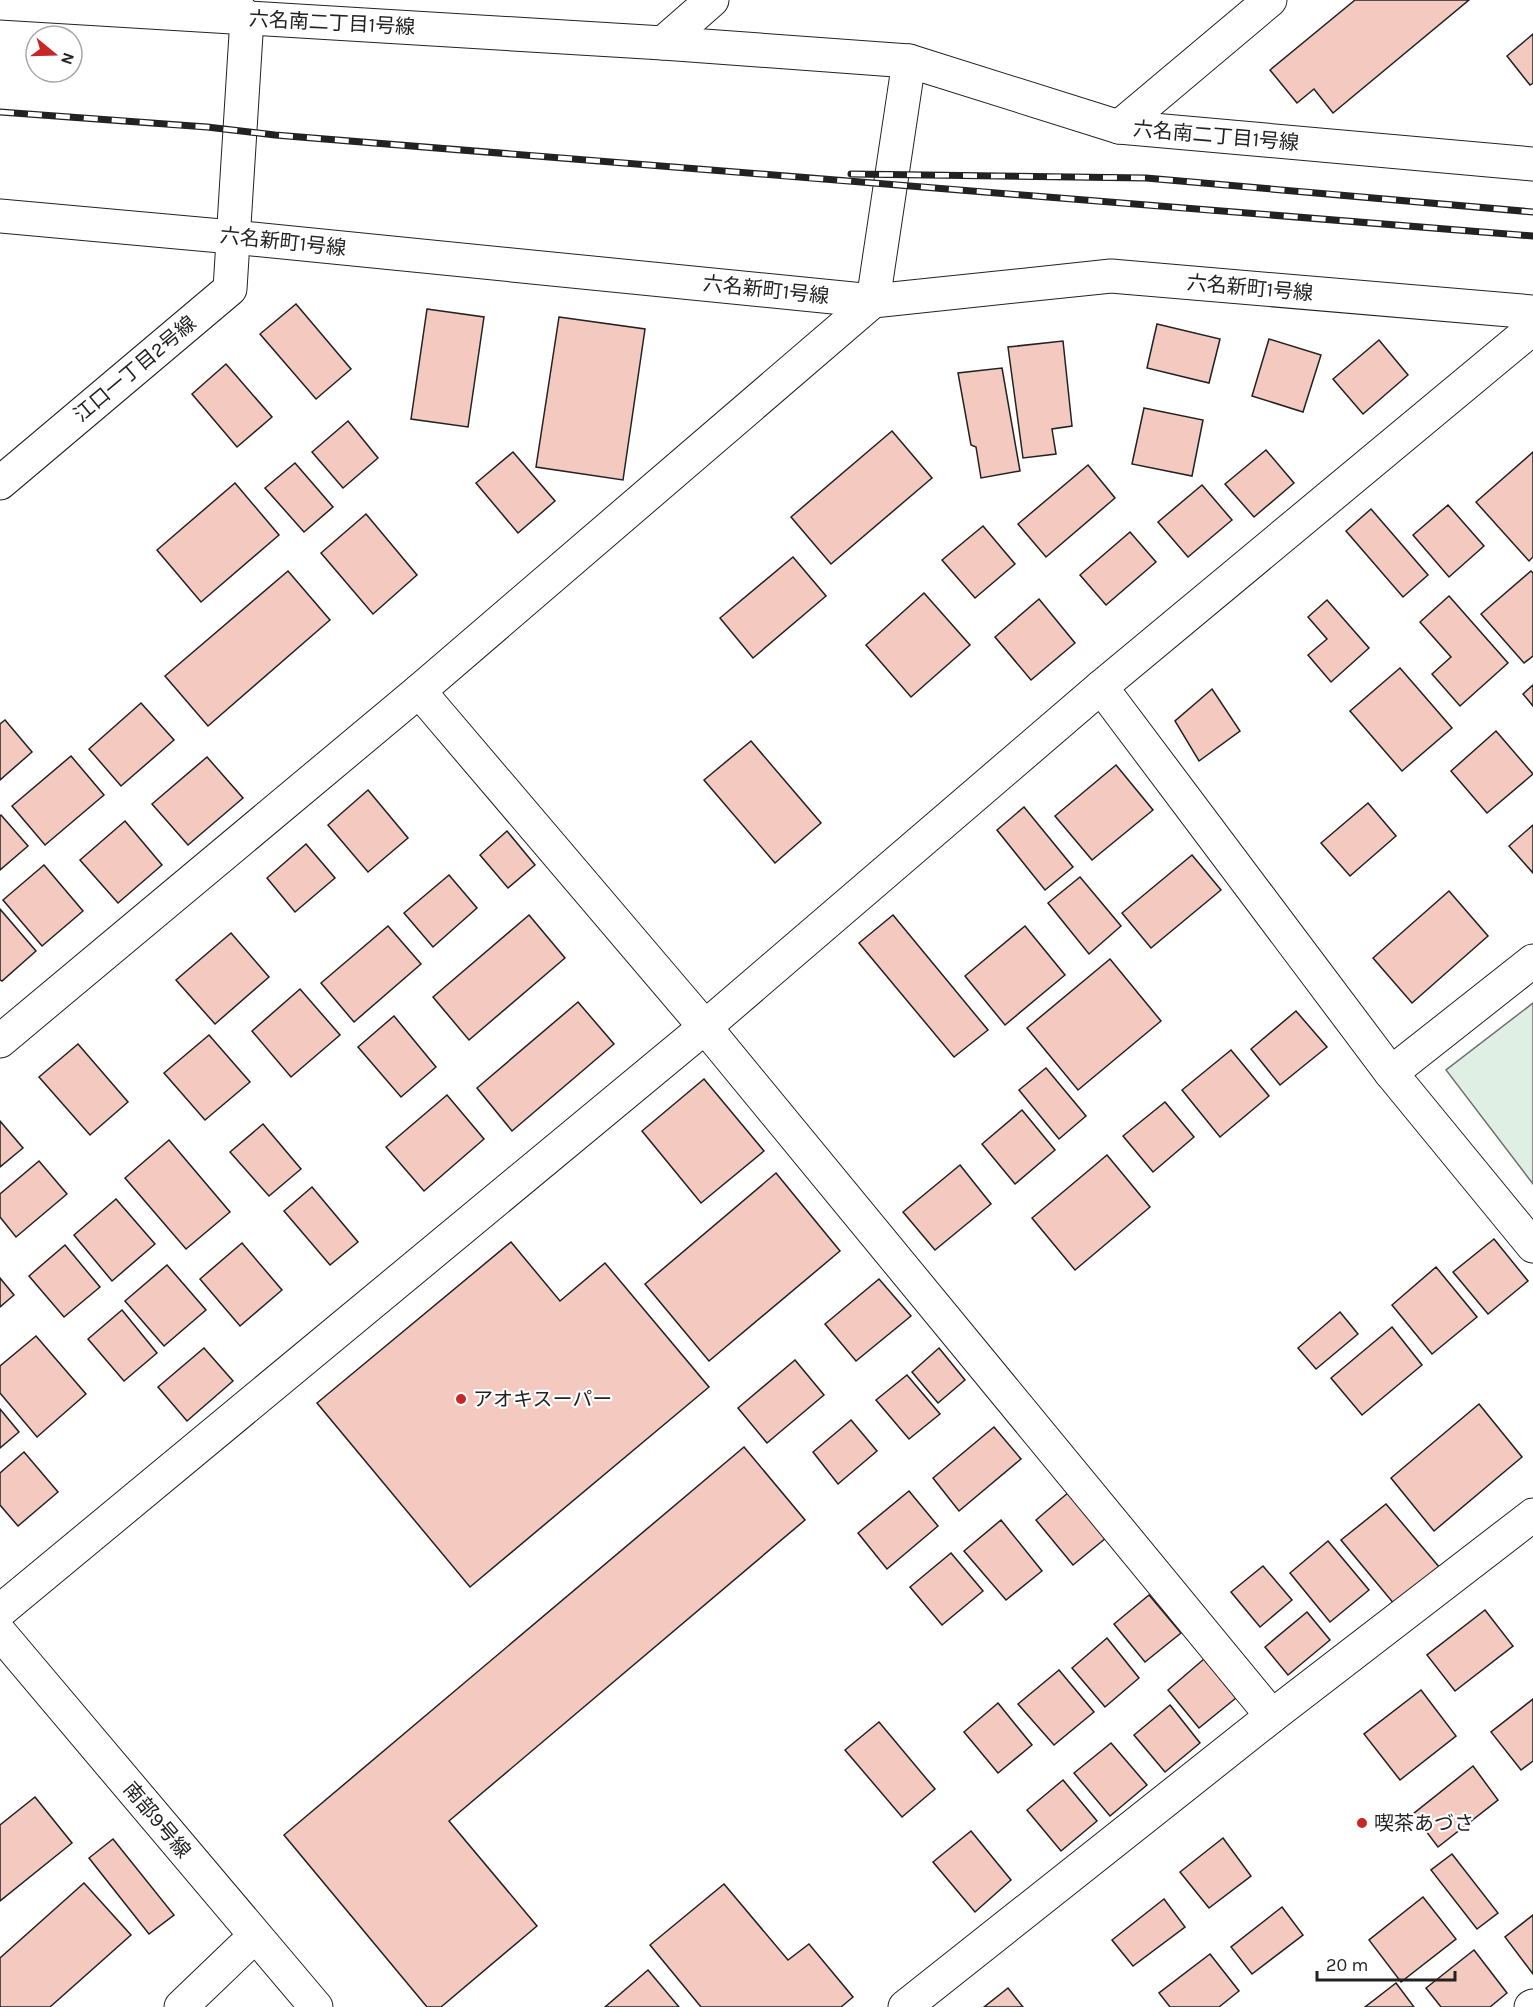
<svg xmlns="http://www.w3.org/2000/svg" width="1533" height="2007" font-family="Karla,'Noto Sans JP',sans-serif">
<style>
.green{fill:#e0efe3;stroke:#6f6f6f;stroke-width:1.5}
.building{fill:#f3c9c0;stroke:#222;stroke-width:1.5}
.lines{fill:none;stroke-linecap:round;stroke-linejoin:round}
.minor-casing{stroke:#222;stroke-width:35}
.minor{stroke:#fff;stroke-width:33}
.rail-casing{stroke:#222;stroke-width:7}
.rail{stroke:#fff;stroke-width:4.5;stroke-dasharray:14;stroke-linecap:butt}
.poi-dot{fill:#c62828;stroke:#fff;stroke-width:2}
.labels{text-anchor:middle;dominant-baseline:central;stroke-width:4.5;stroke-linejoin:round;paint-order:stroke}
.street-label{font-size:20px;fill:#222;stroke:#fff}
.poi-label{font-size:20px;fill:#222;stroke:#fff;text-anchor:start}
</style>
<rect width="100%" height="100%" fill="#fff"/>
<path class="green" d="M1533,1003V1184L1446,1070Z"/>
<g class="building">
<path d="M1355,0H1469L1333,113L1314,89L1297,103L1270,70Z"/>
<path d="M1533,34V83L1530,85L1507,56Z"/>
<path d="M296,304L351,369L316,399L260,334Z"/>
<path d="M427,309L484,317L468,427L411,419Z"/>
<path d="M559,317L645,329L623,480L536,467Z"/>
<path d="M1157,324L1220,339L1209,383L1147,368Z"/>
<path d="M1269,339L1321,355L1303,412L1252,396Z"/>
<path d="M1379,340L1408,375L1363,414L1333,379Z"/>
<path d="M1063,341L1072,426L1052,429L1056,454L1023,458L1008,347Z"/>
<path d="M226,364L272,417L237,447L192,394Z"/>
<path d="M1002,368L1020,471L981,478L976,447L971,445L958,373Z"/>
<path d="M1144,408L1203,420L1192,476L1132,464Z"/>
<path d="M348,421L378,458L343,488L312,452Z"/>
<path d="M892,431L932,478L831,564L791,517Z"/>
<path d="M1266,450L1294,483L1254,517L1225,484Z"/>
<path d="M513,452L555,501L518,533L476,483Z"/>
<path d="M1533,452V557L1529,561L1476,502Z"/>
<path d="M295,463L333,507L304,532L265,488Z"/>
<path d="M1088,465L1115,498L1046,557L1018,524Z"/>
<path d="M235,483L279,535L201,602L157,550Z"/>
<path d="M1202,485L1232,520L1188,557L1158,522Z"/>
<path d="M1448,505L1484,546L1449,577L1413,535Z"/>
<path d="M1371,509L1428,575L1403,597L1346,531Z"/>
<path d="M366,514L417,575L373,614L321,553Z"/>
<path d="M983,526L1015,564L975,598L942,560Z"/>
<path d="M1130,532L1156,562L1106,605L1080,575Z"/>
<path d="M793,557L826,596L753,658L720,618Z"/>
<path d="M288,571L330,620L208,726L165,676Z"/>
<path d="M1531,571L1533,573V656L1524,663L1481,614Z"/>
<path d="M924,593L970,645L911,697L866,645Z"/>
<path d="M1449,596L1508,663L1460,706L1432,674L1451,657L1420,622Z"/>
<path d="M1039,599L1075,643L1031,680L995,637Z"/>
<path d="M1327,600L1369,648L1331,682L1308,655L1327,639L1308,617Z"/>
<path d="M1400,668L1452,728L1402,771L1350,711Z"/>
<path d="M1533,685V706L1523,694Z"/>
<path d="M1212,689L1240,731L1199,761L1175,721Z"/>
<path d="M141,703L174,740L121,786L89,749Z"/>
<path d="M5,720L32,752L0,780V724Z"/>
<path d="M1496,731L1533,774L1487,813L1451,771Z"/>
<path d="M751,741L821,823L775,863L704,780Z"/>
<path d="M71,756L104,795L45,845L12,806Z"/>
<path d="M207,757L243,798L188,845L152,804Z"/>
<path d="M1116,765L1153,810L1092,860L1055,816Z"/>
<path d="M368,790L408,838L368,872L328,825Z"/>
<path d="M1368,803L1396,836L1350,876L1321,843Z"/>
<path d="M1024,807L1073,867L1045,890L997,830Z"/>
<path d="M1,815L28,846L0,870V816Z"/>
<path d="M125,821L162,865L118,903L80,860Z"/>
<path d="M1533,825V873L1509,846Z"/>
<path d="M507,831L535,865L508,888L480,855Z"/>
<path d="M306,844L335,878L295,912L267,878Z"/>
<path d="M1192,855L1221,890L1151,948L1122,913Z"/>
<path d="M44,865L83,911L42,946L3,900Z"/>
<path d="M449,875L477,908L433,947L404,913Z"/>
<path d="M1080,877L1121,926L1089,954L1048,903Z"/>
<path d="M1449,891L1488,936L1412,1003L1373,958Z"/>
<path d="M0,909L36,951L2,981L0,980Z"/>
<path d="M529,915L565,958L469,1040L433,997Z"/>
<path d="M893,915L988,1030L954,1057L859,943Z"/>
<path d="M388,926L421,964L354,1022L321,983Z"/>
<path d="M1025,926L1065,975L1005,1025L965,976Z"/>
<path d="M231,933L269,977L215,1024L176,980Z"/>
<path d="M1110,959L1161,1021L1078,1090L1027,1028Z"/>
<path d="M300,989L340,1035L291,1077L252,1031Z"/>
<path d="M578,1002L614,1044L512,1131L477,1088Z"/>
<path d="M1296,1011L1327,1047L1280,1085L1251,1049Z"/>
<path d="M394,1016L436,1067L401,1097L358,1047Z"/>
<path d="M209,1035L250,1082L205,1120L164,1073Z"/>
<path d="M78,1044L128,1102L90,1135L39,1077Z"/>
<path d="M1231,1050L1269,1096L1220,1137L1182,1090Z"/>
<path d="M1046,1068L1086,1116L1059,1139L1019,1090Z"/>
<path d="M704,1079L764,1151L701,1203L642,1131Z"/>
<path d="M447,1095L484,1139L424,1191L386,1147Z"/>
<path d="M1165,1102L1194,1137L1153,1172L1123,1136Z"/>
<path d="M1022,1110L1055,1150L1015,1184L982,1144Z"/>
<path d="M0,1121L23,1148L0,1167Z"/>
<path d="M263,1124L301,1169L269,1196L230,1152Z"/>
<path d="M169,1140L230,1212L186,1249L125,1178Z"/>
<path d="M1107,1155L1150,1207L1075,1270L1032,1218Z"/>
<path d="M39,1161L67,1194L16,1237L0,1217V1194Z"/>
<path d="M960,1165L991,1204L935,1250L903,1212Z"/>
<path d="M776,1173L840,1251L709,1361L645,1284Z"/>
<path d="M312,1187L358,1242L330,1265L284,1211Z"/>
<path d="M116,1199L155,1244L112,1281L74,1235Z"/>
<path d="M1494,1239L1528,1281L1488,1314L1453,1272Z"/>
<path d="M511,1242L560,1301L605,1263L709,1387L470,1587L317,1403Z"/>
<path d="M242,1243L282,1290L240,1326L200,1279Z"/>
<path d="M65,1245L100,1287L64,1317L29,1276Z"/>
<path d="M167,1265L206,1310L164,1346L125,1301Z"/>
<path d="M1436,1267L1477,1317L1432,1354L1392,1305Z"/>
<path d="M0,1278L14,1295L0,1307Z"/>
<path d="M879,1279L911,1316L856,1361L825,1324Z"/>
<path d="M122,1310L157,1353L124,1381L88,1339Z"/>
<path d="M1340,1312L1358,1334L1316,1369L1298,1348Z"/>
<path d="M1392,1327L1422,1365L1362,1415L1331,1378Z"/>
<path d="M36,1336L86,1394L37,1437L0,1393V1366Z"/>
<path d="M204,1348L233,1381L187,1421L158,1387Z"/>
<path d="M939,1348L965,1380L938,1403L912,1372Z"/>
<path d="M795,1360L824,1395L767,1443L738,1408Z"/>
<path d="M907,1375L940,1414L909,1439L876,1400Z"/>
<path d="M1479,1404L1522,1457L1434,1531L1391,1478Z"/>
<path d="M0,1409L19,1432L0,1448Z"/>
<path d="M851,1420L877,1451L838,1484L813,1452Z"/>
<path d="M994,1427L1021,1459L959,1511L933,1478Z"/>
<path d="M744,1447L805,1520L449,1821L537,1926L441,2007H427L284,1835Z"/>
<path d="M24,1452L58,1492L18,1526L0,1505V1473Z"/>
<path d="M909,1491L938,1526L887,1569L858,1533Z"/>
<path d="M1069,1492L1106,1538L1073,1565L1036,1520Z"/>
<path d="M1386,1504L1440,1568L1395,1605L1341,1540Z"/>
<path d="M1001,1520L1042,1571L1006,1600L964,1551Z"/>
<path d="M1328,1541L1369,1590L1330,1622L1290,1573Z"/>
<path d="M951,1553L983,1591L942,1625L910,1587Z"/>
<path d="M1263,1566L1292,1600L1260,1627L1231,1592Z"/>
<path d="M1149,1595L1181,1633L1145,1662L1114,1624Z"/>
<path d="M1485,1610L1513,1646L1455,1691L1427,1655Z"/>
<path d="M1307,1612L1330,1640L1288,1675L1265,1647Z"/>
<path d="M1107,1638L1139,1678L1105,1707L1072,1668Z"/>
<path d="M1204,1659L1236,1698L1199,1728L1168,1690Z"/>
<path d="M1059,1670L1094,1712L1054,1745L1018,1704Z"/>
<path d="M1421,1690L1456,1736L1400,1780L1364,1734Z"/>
<path d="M1533,1699V1761L1521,1770L1491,1732Z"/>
<path d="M998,1703L1032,1745L998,1773L964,1732Z"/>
<path d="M1170,1705L1200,1743L1165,1772L1134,1735Z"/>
<path d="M879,1722L935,1789L902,1817L845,1750Z"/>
<path d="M1111,1743L1147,1785L1110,1816L1074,1773Z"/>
<path d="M1473,1766L1498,1800L1438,1847L1413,1814Z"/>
<path d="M1063,1780L1097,1821L1061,1851L1027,1810Z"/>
<path d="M35,1797L72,1843L0,1901V1825Z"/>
<path d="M971,1831L1011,1880L975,1912L933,1862Z"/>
<path d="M1223,1838L1251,1876L1209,1908L1180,1872Z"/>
<path d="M113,1839L174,1915L149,1934L89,1858Z"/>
<path d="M1452,1854L1498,1913L1477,1929L1431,1870Z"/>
<path d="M84,1883L131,1935L50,2007H0V1958Z"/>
<path d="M724,1884L788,1960L809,1944L853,1997L841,2007H701L650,1945Z"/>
<path d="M1423,1897L1456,1939L1401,1982L1369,1940Z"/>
<path d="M1164,1899L1185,1927L1133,1966L1112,1940Z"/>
<path d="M1282,1907L1303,1935L1252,1974L1231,1947Z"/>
<path d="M1533,1915V1974L1505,1937Z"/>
<path d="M1474,1950L1507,1993L1490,2007H1441L1426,1988Z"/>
<path d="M1210,1954L1239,1991L1219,2007H1170L1159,1993Z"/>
<path d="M648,1970L679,2007H605Z"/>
<path d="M1396,1983L1414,2007H1365Z"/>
<path d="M1008,1988L1023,2007H984Z"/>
</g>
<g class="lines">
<g class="minor-casing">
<g id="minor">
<path d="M0,3L663,43L909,61L873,301L419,691L0,1041"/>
<path d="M663,43L712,0"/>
<path d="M909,61L1119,127L1533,164"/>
<path d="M1119,127L1270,0"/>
<path d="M0,216L232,237L873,301L1111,276L1533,312"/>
<path d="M0,483L230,289L247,18L232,3"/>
<path d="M1101,687L1391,1073L1533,1246"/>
<path d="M419,691L705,1027L1272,1716"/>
<path d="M1391,1073L1533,961"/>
<path d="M0,1611L705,1027L1101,687L1533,328"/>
<path d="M0,1633L316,2007"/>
<path d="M181,2007L255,1936"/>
<path d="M905,2007L1272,1716L1533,1515"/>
<path d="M1531,2007L1533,2006"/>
</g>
</g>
<use href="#minor" class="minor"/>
<g class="rail-casing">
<g id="rail">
<path d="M0,112L207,127L275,135L1533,236"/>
<path d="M851,174L1146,178L1533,212"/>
</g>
</g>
<use href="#rail" class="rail"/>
</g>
<g class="poi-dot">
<circle cx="461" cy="1399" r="6"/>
<circle cx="1362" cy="1823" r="6"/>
</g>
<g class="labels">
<g class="street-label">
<text transform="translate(332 23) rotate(3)">六名南二丁目1号線</text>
<text transform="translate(1216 136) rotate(5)">六名南二丁目1号線</text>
<text transform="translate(283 242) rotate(6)">六名新町1号線</text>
<text transform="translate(1250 288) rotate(5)">六名新町1号線</text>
<text transform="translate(766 290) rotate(6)">六名新町1号線</text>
<text transform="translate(135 369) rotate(-40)">江口一丁目2号線</text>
<text transform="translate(157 1820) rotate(50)">南部9号線</text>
</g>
<g class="poi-label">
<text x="473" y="1399">アオキスーパー</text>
<text x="1374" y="1823">喫茶あづさ</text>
</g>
</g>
<g transform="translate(54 54) rotate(109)"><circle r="28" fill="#ffffff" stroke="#a7a7a7" stroke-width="1.5"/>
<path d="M0-4.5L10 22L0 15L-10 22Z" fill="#c62828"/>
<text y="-9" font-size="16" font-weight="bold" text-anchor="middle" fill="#222222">N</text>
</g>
<path d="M1317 1971v9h138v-9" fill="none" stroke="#222222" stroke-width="3"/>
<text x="1326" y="1971" font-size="18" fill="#222222" stroke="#ffffff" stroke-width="4.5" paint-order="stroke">20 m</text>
</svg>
